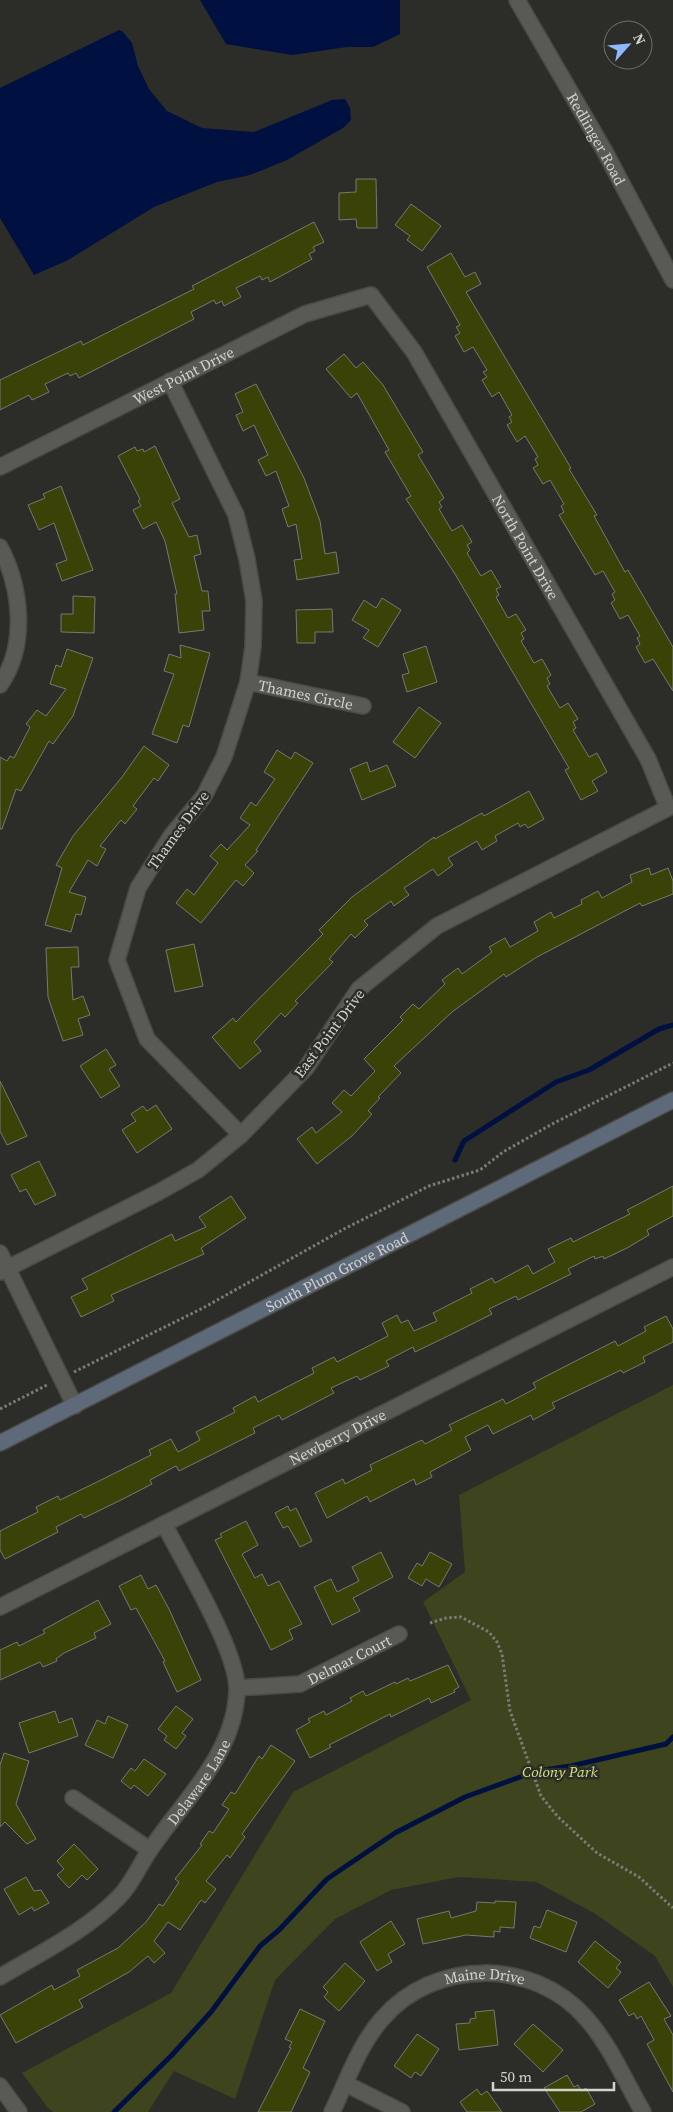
<svg xmlns="http://www.w3.org/2000/svg" width="673" height="2112" font-family="'Source Serif 4',serif">
<style>
.green{fill:#3e441d}
.water{fill:#001040}
.lines{fill:none;stroke-linecap:round;stroke-linejoin:round}
.stream{stroke:#001040;stroke-width:5}
.building{fill:#3b4207;stroke:#777872}
.street-casing{stroke:#494a46;stroke-width:18}
.secondary-casing{stroke:#494a46;stroke-width:18}
.path{stroke:#7b7c78;stroke-width:3;stroke-dasharray:2.5 2.5;stroke-linecap:butt}
.street{stroke:#595a55;stroke-width:15}
.secondary{stroke:#5e6a7a;stroke-width:15}
.labels{text-anchor:middle;dominant-baseline:central;stroke-width:5;stroke-linejoin:round;paint-order:stroke}
.street-label{font-size:15px;fill:#d2d2cf;stroke:#2c2d28}
.park-label{font-size:15px;font-style:italic;fill:#d4e37e;stroke:#2c2d28}
</style>
<rect width="100%" height="100%" fill="#2c2d28"/>
<path class="green" d="M673,1385V1987L655,1956L594,1913L536,1882L459,1877L391,1890L335,1919L275,1980L235,2099L174,2071L148,2112H53L48,2108L22,2073L171,1993L293,1792L471,1700L423,1602L465,1572L459,1495Z"/>
<g class="water">
<path d="M200,0H400V34L373,47H347L292,55L226,44Z"/>
<path d="M119,30L123,32L132,43L138,66L149,89L167,111L202,128L254,132L332,100L345,99L350,108L351,120L343,128L287,160L250,175L217,182L154,207L68,260L34,275L0,218V88Z"/>
</g>
<g class="lines">
<g class="stream">
<path d="M455,1160L464,1141L556,1082L589,1070L659,1029L673,1025"/>
<path d="M536,1771L571,1766L666,1744L673,1737"/>
<path d="M114,2112L172,2055L211,2012L260,1946L279,1930L327,1879L395,1833L465,1797L523,1776"/>
</g>
</g>
<g class="building">
<path d="M356,179H376L377,228H357L356,219L339,220V193L356,192Z"/>
<path d="M411,204L441,226L422,251L407,240L410,236L395,225Z"/>
<path d="M314,222L324,242L313,247L315,251L309,254L312,259L270,282L268,277L262,280L260,276L236,288L241,297L224,306L222,301L216,304L214,300L191,312L194,319L79,378L76,373L70,376L68,373L45,384L49,392L32,400L29,395L0,410V380L81,341L83,345L132,320L194,289L192,286Z"/>
<path d="M451,253L465,277L475,272L481,284L466,292L571,468L569,469L597,515L594,516L625,572L628,570L673,647V691L653,659L645,663L636,647L640,644L637,638L640,636L628,615L620,619L611,603L615,600L612,594L615,592L603,571L595,575L559,515L564,512L561,506L564,504L550,480L543,484L533,468L538,465L535,459L538,457L525,436L517,442L507,425L512,422L509,417L512,415L499,392L492,397L482,380L487,377L483,372L487,370L473,347L464,352L455,336L460,333L456,327L460,325L427,267Z"/>
<path d="M344,354L356,368L363,362L383,385L423,452L418,455L444,498L439,502L442,507L439,509L452,531L462,525L472,542L467,545L470,550L467,553L481,576L491,570L501,587L496,589L499,595L496,597L508,618L516,614L526,630L521,633L524,639L521,641L534,663L542,659L551,675L547,678L550,684L547,686L560,708L568,703L578,719L573,722L576,728L573,730L589,757L597,753L607,772L592,781L598,791L581,800L565,770L569,768L455,574L406,499L411,496L385,452L389,450L357,393L351,398L326,369Z"/>
<path d="M256,384L304,478L320,521L325,554L336,552L339,573L297,580L294,560L302,559L296,524L288,527L282,509L289,506L276,471L266,476L258,460L268,455L254,425L243,431L236,415L243,412L235,394Z"/>
<path d="M155,446L180,499L172,503L189,537L197,535L201,554L194,556L202,591H208L210,611H202L204,630L179,633L175,594H177L165,541L156,522L143,529L133,510L141,506L138,501L140,499L118,456L135,447L137,451L143,449L144,452Z"/>
<path d="M61,486L93,570L62,581L56,564L67,560L54,523L39,530L28,505L45,498L43,494Z"/>
<path d="M73,596L95,597L94,633L61,632V614H73Z"/>
<path d="M382,598L401,610L378,647L363,638L369,630L352,620L364,600L376,608Z"/>
<path d="M332,609L333,632H315V643H297L296,610Z"/>
<path d="M180,645L210,653L189,727L183,725L177,743L152,734L174,674L164,671L169,654L181,658Z"/>
<path d="M426,646L437,682L407,692L402,675L409,673L403,654Z"/>
<path d="M67,649L93,658L73,716L53,744L49,741L21,791L16,789L2,829H0V757L7,761L10,756L14,758L30,727L26,724L37,710L46,716L66,689L50,684L56,665L61,667Z"/>
<path d="M419,707L441,723L415,758L393,742Z"/>
<path d="M144,746L169,765L158,781L154,778L133,806L137,809L125,824L121,820L100,846L106,849L97,866L88,860L69,892L86,897L81,915L76,914L71,932L45,925L62,868L56,865L73,836L122,777Z"/>
<path d="M277,750L291,759L295,752L313,763L256,850L258,851L245,865L254,873L243,886L236,880L201,923L176,903L187,889L194,895L218,863L210,856L221,844L227,850L250,825L240,818L251,802L256,806L275,779L264,772Z"/>
<path d="M367,762L370,772L387,765L396,786L362,800L350,769Z"/>
<path d="M529,791L544,819L528,828L525,824L520,827L518,823L495,836L497,841L482,850L477,841L448,858L453,865L438,876L433,869L404,888L409,895L394,906L391,901L364,921L368,925L355,938L351,934L329,959L333,962L295,1001L298,1003L285,1017L281,1013L254,1042L261,1051L240,1069L212,1037L233,1018L236,1022L323,934L319,930L352,897L434,837L435,839L482,813L484,816Z"/>
<path d="M649,868L651,875L668,868L673,881V894L642,906L640,903L537,957L506,977L504,974L452,1012L394,1066L401,1073L378,1097L380,1098L368,1111L372,1114L353,1135L317,1164L297,1139L312,1127L316,1133L342,1112L332,1103L344,1090L351,1096L375,1071L364,1059L403,1020L400,1017L413,1004L419,1009L445,984L442,980L458,968L462,974L492,952L489,947L505,938L510,947L538,931L534,922L551,912L554,918L582,904L581,900L598,891L602,898L632,882L630,875Z"/>
<path d="M194,944L203,986L175,992L166,950Z"/>
<path d="M78,947L79,967H71L73,1000L83,996L90,1015L78,1019L83,1035L63,1041L48,997L46,948Z"/>
<path d="M106,1049L116,1065L109,1069L120,1086L101,1098L80,1066Z"/>
<path d="M0,1081L27,1136L7,1145L0,1131Z"/>
<path d="M156,1105L172,1129L137,1153L122,1130L136,1121L131,1114L143,1106L147,1111Z"/>
<path d="M39,1161L56,1195L35,1205L26,1189L20,1192L11,1175Z"/>
<path d="M673,1186V1216L647,1230L649,1235L627,1248L604,1259L603,1256L595,1259L594,1256L568,1269L571,1274L518,1300L516,1296L489,1309L492,1314L452,1334L415,1352L413,1347L386,1361L389,1366L360,1380L357,1376L331,1388L334,1393L282,1420L279,1415L253,1428L255,1433L179,1471L176,1466L150,1480L152,1484L123,1499L84,1518L81,1514L56,1527L58,1532L5,1559L0,1550V1531L38,1512L36,1507L58,1496L60,1500L101,1480L151,1455L149,1450L171,1439L178,1452L200,1440L196,1432L235,1412L233,1408L255,1396L258,1402L314,1373L312,1368L334,1357L337,1362L388,1336L382,1323L397,1315L401,1323L408,1320L414,1331L437,1321L433,1313L472,1293L470,1289L492,1278L495,1283L528,1265L533,1274L555,1262L548,1249L571,1238L573,1242L630,1214L627,1210Z"/>
<path d="M231,1196L246,1218L201,1248L204,1254L111,1295L114,1301L81,1317L71,1297L88,1289L82,1279L172,1234L175,1241L206,1227L199,1217Z"/>
<path d="M666,1316L673,1329V1342L643,1357L645,1362L623,1373L621,1370L552,1403L555,1408L533,1420L531,1415L493,1434L488,1425L465,1437L471,1450L430,1472L432,1477L416,1485L414,1479L370,1502L367,1496L327,1518L315,1493L343,1479L345,1484L372,1470L370,1465L422,1440L425,1444L452,1430L449,1425L497,1402L503,1399L506,1404L536,1388L533,1383L560,1369L615,1341L618,1346L646,1331L644,1327Z"/>
<path d="M288,1506L290,1511L296,1508L312,1541L300,1547L288,1526L283,1528L275,1513Z"/>
<path d="M246,1521L258,1545L242,1554L255,1578L262,1574L268,1586L279,1581L302,1624L289,1630L293,1639L271,1650L215,1540L222,1537L220,1534Z"/>
<path d="M381,1552L393,1577L353,1598L360,1611L332,1625L314,1587L331,1579L337,1592L359,1581L352,1567Z"/>
<path d="M430,1552L452,1564L439,1587L426,1579L422,1586L408,1578L417,1563L422,1566Z"/>
<path d="M141,1575L148,1589L156,1585L169,1609L201,1680L177,1692L163,1662L165,1661L136,1608L131,1610L119,1586Z"/>
<path d="M98,1600L111,1624L94,1633L96,1638L64,1653L56,1659L57,1661L43,1667L40,1662L0,1680V1650L17,1642L19,1646L45,1633L43,1630Z"/>
<path d="M448,1665L459,1687L454,1690L455,1692L431,1703L429,1698L391,1717L390,1714L329,1745L331,1747L310,1758L296,1730L310,1722L308,1719L324,1711L326,1715L352,1701L350,1698L363,1691L366,1696L395,1682L396,1684L408,1678L410,1681Z"/>
<path d="M176,1706L193,1719L182,1733L186,1736L176,1749L164,1740L167,1736L158,1729Z"/>
<path d="M55,1711L59,1723L72,1718L78,1736L29,1753L19,1723Z"/>
<path d="M108,1716L128,1725L113,1758L85,1745L97,1720L105,1724Z"/>
<path d="M271,1745L295,1761L242,1834L245,1837L230,1858L227,1855L206,1881L216,1889L205,1903L201,1900L180,1930L168,1922L154,1941L165,1953L154,1963L148,1956L129,1972L79,2000L83,2007L16,2043L0,2015L52,1985L54,1990L80,1976L77,1970L118,1948L146,1922L159,1904L163,1906L179,1882L175,1879L202,1845L200,1844L209,1831L213,1833L229,1809L222,1805L231,1792L235,1794L259,1756L262,1759Z"/>
<path d="M4,1753L29,1761L16,1804L36,1839L27,1844L5,1822L0,1827V1765Z"/>
<path d="M144,1759L166,1774L148,1796L134,1785L131,1789L121,1781L131,1768L135,1771Z"/>
<path d="M74,1844L98,1869L87,1880L82,1875L69,1888L57,1875L64,1869L57,1861Z"/>
<path d="M26,1877L34,1891L41,1890L49,1903L34,1911L32,1907L19,1915L4,1889Z"/>
<path d="M495,1901L516,1902L514,1928L500,1927V1932L494,1931V1937L466,1935L423,1944L417,1919L449,1911L451,1918L476,1911L477,1902L495,1903Z"/>
<path d="M547,1910L577,1922L566,1952L530,1938L534,1926L540,1928Z"/>
<path d="M391,1921L405,1944L388,1954L392,1962L377,1971L360,1942Z"/>
<path d="M595,1941L621,1962L616,1968L621,1972L608,1988L578,1962Z"/>
<path d="M345,1963L365,1981L339,2011L324,1997L328,1992L323,1987Z"/>
<path d="M649,1982L671,2016L664,2019L673,2035V2092L647,2044L654,2040L641,2016L637,2019L634,2013L629,2016L619,2000Z"/>
<path d="M300,2009L325,2021L303,2068L310,2072L291,2112H258L291,2048L289,2047L292,2042L285,2039Z"/>
<path d="M494,2010L498,2045L459,2050L456,2024L470,2023V2019L476,2018L475,2012Z"/>
<path d="M533,2024L563,2050L543,2072L514,2044Z"/>
<path d="M417,2034L439,2049L421,2076L415,2072L411,2078L394,2066Z"/>
<path d="M567,2075L574,2087L578,2085L581,2091L586,2088L595,2104L581,2112H560L544,2088Z"/>
<path d="M477,2089L481,2095L487,2091L502,2112H467L460,2102Z"/>
</g>
<g class="lines">
<g class="street-casing">
<g id="street">
<path id="s1" d="M517,0L604,150L673,280"/>
<path d="M170,381L236,515L247,559L254,601L253,647L248,682L224,757L204,796L171,836L138,888L117,960L147,1039L241,1135"/>
<path id="s2" d="M0,467L305,314L371,295L414,352L648,759L668,808L437,926L359,989L306,1068L241,1135L198,1170L159,1192L0,1272"/>
<path d="M0,547C21,587 28,645 0,685"/>
<path id="s3" d="M248,682L363,706"/>
<path d="M0,1253L75,1406"/>
<path id="s4" d="M0,1607L673,1267"/>
<path id="s5" d="M237,1688L300,1684L399,1634"/>
<path d="M73,1798L150,1850"/>
<path id="s6" d="M0,1977C40,1953 86,1931 119,1897C132,1884 140,1864 150,1850C183,1801 236,1753 237,1689C237,1650 183,1561 164,1524"/>
<path d="M346,2084L402,2112"/>
<path d="M0,2086L19,2112"/>
<path id="s7" d="M332,2112C347,2081 359,2045 382,2019C434,1958 534,1958 586,2018C610,2045 625,2081 643,2112"/>
</g>
</g>
<g class="secondary-casing">
<g id="secondary">
<path id="s8" d="M0,1443L673,1100"/>
</g>
</g>
<g class="path">
<path d="M74,1372L203,1308L344,1229L429,1186L480,1170L503,1152L554,1123L673,1063"/>
<path d="M0,1409L49,1384"/>
<path d="M430,1623L446,1618L461,1617L489,1632L497,1642L502,1654L510,1711L541,1796L558,1817L597,1853L639,1877L673,1908"/>
</g>
<use href="#street" class="street"/>
<use href="#secondary" class="secondary"/>
</g>
<g class="labels">
<g class="street-label">
<text stroke="none"><textPath href="#s1" startOffset="160">Redlinger Road</textPath></text>
<text stroke="none"><textPath href="#s2" startOffset="205">West Point Drive</textPath></text>
<text stroke="none"><textPath href="#s2" startOffset="706">North Point Drive</textPath></text>
<text stroke="none"><textPath href="#s3" startOffset="59">Thames Circle</textPath></text>
<text transform="translate(178 830) rotate(-54)">Thames Drive</text>
<text transform="translate(329 1033) rotate(-53)">East Point Drive</text>
<text stroke="none"><textPath href="#s8" startOffset="378">South Plum Grove Road</textPath></text>
<text stroke="none"><textPath href="#s4" startOffset="378">Newberry Drive</textPath></text>
<text stroke="none"><textPath href="#s5" startOffset="118">Delmar Court</textPath></text>
<text stroke="none"><textPath href="#s6" startOffset="284">Delaware Lane</textPath></text>
<text stroke="none"><textPath href="#s7" startOffset="222">Maine Drive</textPath></text>
</g>
<g class="park-label">
<text x="560" y="1771">Colony Park</text>
</g>
</g>
<g transform="translate(628 45) rotate(63)"><circle r="24" fill="#2c2d28" stroke="#6e6f6b"/>
<path d="M0-4L9 19L0 12L-9 19Z" fill="#8eb9fd"/>
<text y="-8" font-size="14" font-weight="bold" text-anchor="middle" fill="#d2d2cf">N</text>
</g>
<path d="M493 2082v8h121v-8" fill="none" stroke="#d2d2cf" stroke-width="2.5"/>
<text x="500" y="2082" font-size="15" fill="#d2d2cf" stroke="#2c2d28" stroke-width="4" paint-order="stroke">50 m</text>
</svg>
